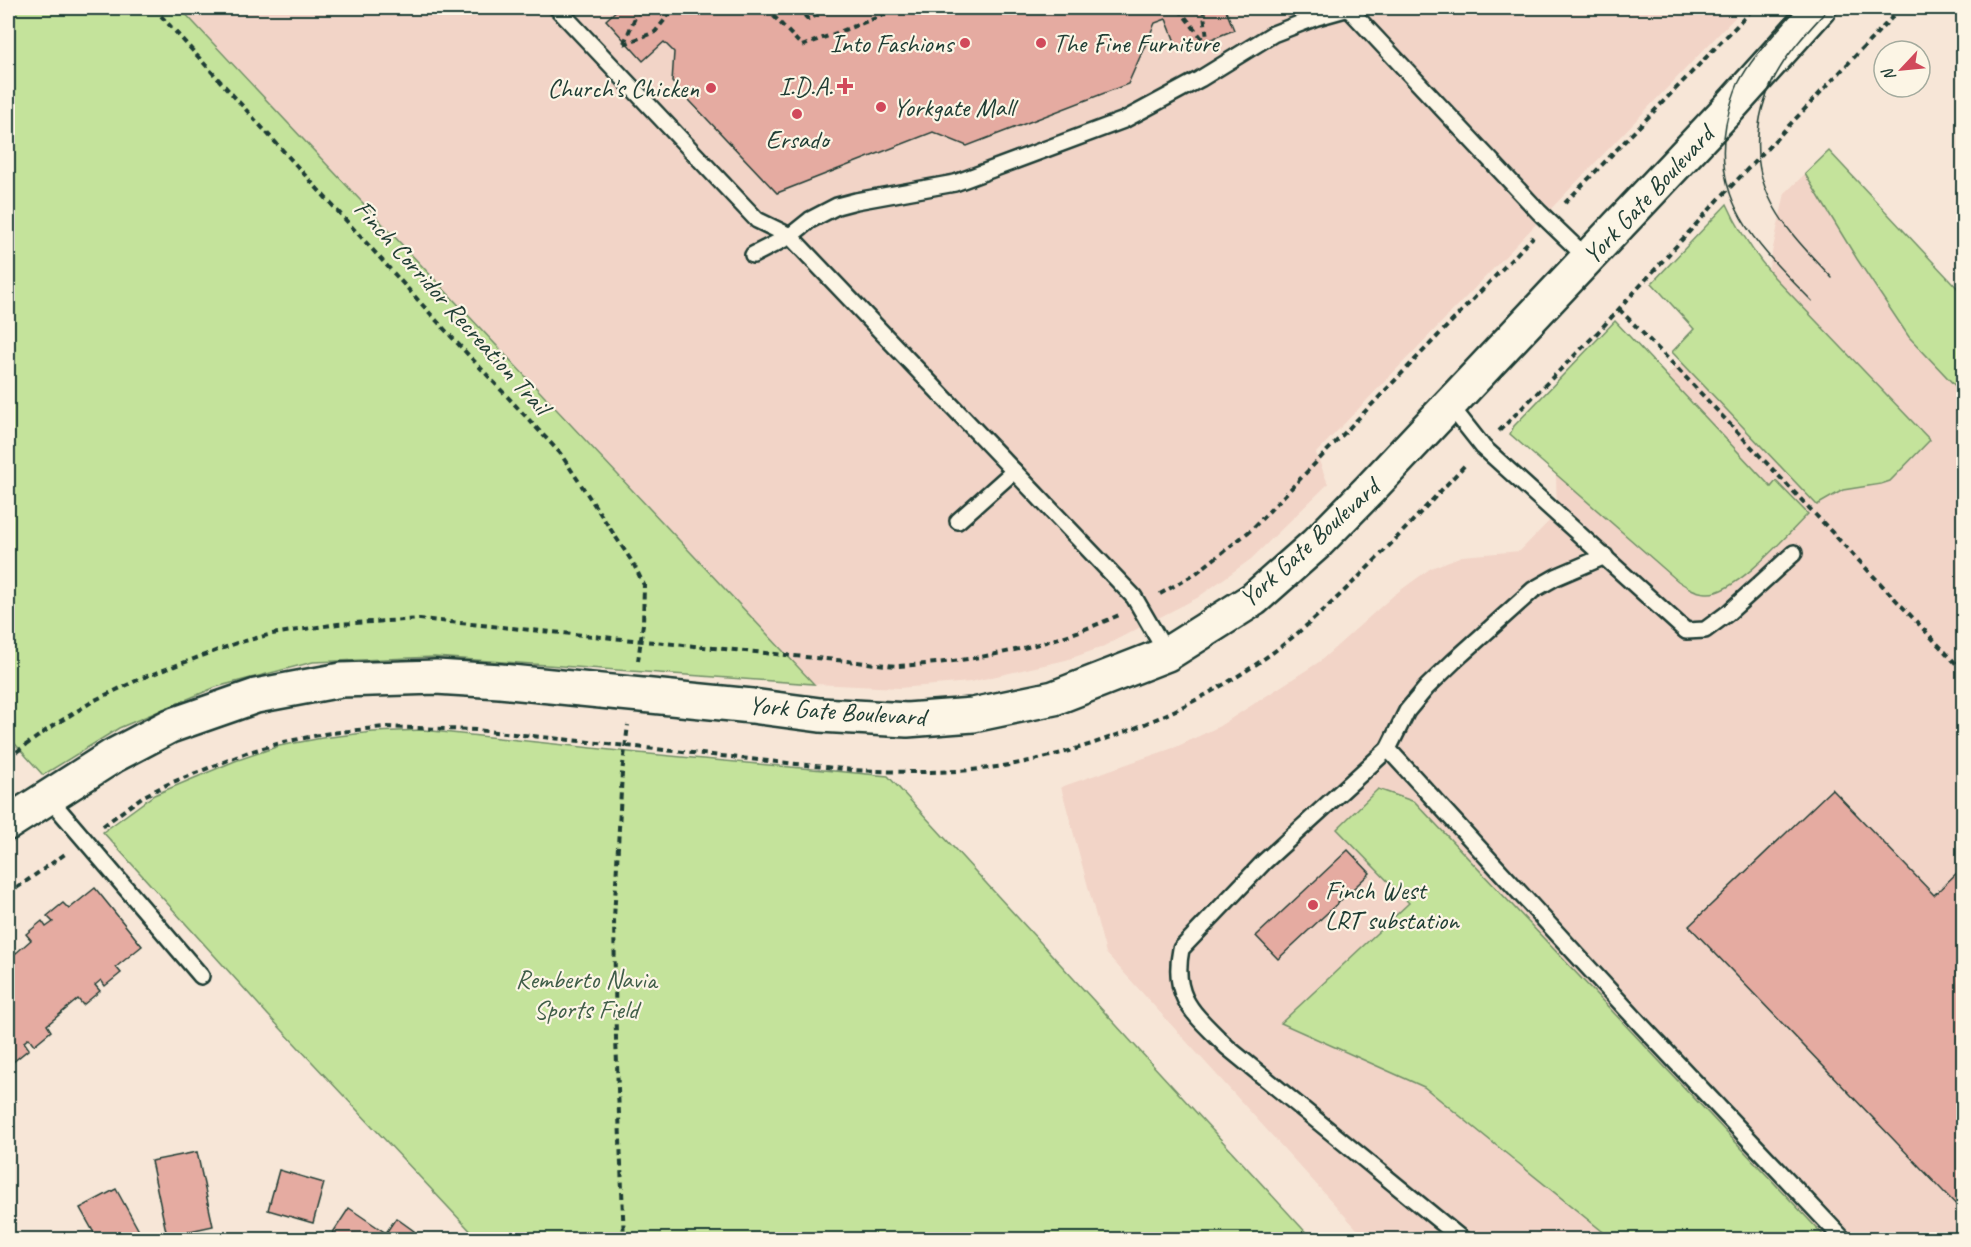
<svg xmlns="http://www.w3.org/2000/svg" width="1971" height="1247" font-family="Caveat,sans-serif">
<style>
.built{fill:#f2d4c7}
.green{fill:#c4e39b;stroke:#729068;stroke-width:1.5}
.building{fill:#e5aba1;stroke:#1f3d34;stroke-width:1.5}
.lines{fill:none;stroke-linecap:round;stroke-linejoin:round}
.service-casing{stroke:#1f3d34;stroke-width:20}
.tertiary-casing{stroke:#1f3d34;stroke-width:38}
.path{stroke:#1f3d34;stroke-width:4;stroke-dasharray:6 4.5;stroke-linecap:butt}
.service{stroke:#fcf5e5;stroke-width:15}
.tertiary{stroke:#fcf5e5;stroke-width:33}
.tram{stroke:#1f3d34;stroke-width:1.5}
.poi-dot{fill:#d1495b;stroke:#fcf5e5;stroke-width:2}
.labels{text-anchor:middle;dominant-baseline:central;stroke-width:4.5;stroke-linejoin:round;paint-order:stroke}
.poi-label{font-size:26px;fill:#1f3d34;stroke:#fcf5e5;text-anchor:end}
.street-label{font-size:26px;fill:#1f3d34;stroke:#fcf5e5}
.park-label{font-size:26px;fill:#405e49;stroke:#fcf5e5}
</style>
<rect width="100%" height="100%" fill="#f7e6d7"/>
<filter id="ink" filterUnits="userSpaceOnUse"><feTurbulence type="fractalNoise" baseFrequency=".0167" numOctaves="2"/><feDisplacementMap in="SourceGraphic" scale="12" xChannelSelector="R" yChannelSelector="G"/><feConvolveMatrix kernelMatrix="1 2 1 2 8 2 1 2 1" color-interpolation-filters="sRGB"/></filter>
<g filter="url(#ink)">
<g class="built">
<path d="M180,8H1744L1316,453L1328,484L1251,559L1197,598L1100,648L1066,660L970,682L899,688L814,684Z"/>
<path d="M1829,151L1963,294V1239H1366L1106,953L1061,787L1176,747L1218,727L1319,662L1394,595L1431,568L1462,556L1520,551L1557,513L1556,475L1676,367L1766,280L1785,193Z"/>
</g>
<g class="green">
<path d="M8,8H180L814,684L434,657L313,662L216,687L119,728L43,775L8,736Z"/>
<path d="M1829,151L1963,294V394L1909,337L1857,259L1805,174Z"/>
<path d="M1727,204C1739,231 1754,254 1774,277L1930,440L1890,481L1881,484L1843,490L1817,505L1672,352L1694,329L1652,283Z"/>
<path d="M1615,321L1771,487L1776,481L1808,514C1788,534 1735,595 1707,593C1696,593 1687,587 1678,581L1510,434L1514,426Z"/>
<path d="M423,730L638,753L888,776L1312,1239H478L268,1015L103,832L154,795L235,761L279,746L322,738L373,732Z"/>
<path d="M1378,789L1415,802L1827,1239H1612L1424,1087L1281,1023L1409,903L1337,829Z"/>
</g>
<g class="building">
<path d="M619,8H1225L1234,30L1179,52L1166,19L1155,23L1128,84L967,146L933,132L777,193L672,82L674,52L664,42L643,61L606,20Z"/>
<path d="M1832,789L1934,895L1964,866V1213L1689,926Z"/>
<path d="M1348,850L1370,873L1278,959L1256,936Z"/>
<path d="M95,888L142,946L116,967L121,973L105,986L101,980L95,985L100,991L83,1005L78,999L47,1025L51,1031L34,1045L29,1038L24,1042L29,1049L13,1062L8,1057V960L31,940L26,934L42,921L46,927L53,922L47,916L63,903L69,909Z"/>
<path d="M197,1152L213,1226L167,1236L151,1161Z"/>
<path d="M279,1170L324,1183L313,1223L268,1210Z"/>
<path d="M116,1189L144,1240H98L80,1208Z"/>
<path d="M349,1208L386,1233L396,1218L414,1231L409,1240H328Z"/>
</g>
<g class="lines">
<g class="service-casing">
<g id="service">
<path d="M557,8L757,220L790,236L1134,597L1167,654"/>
<path d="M1348,8L1539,212L1588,259"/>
<path d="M753,255L790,236L810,220L837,206L856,201L955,183L1124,120L1200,79L1273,34L1317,17L1349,8"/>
<path d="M1449,404L1483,447L1686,631L1705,630L1728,613L1794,553"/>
<path d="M958,521L1014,471"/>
<path d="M1388,749L1642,1026L1844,1240"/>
<path d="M48,797L201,976"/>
<path d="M1463,1240L1227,1047C1195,1014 1171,999 1181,949L1264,862L1388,749L1407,711L1427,687L1454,661L1533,590L1556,577L1605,556"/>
</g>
</g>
<g class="tertiary-casing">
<path id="tertiary" d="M8,823L113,756L170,726L256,696L341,680L436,677L500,681L752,706L820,715L907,720L973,715L1054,698L1167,654L1254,599L1316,544L1370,489L1729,108L1819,8"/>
</g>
<g class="path">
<path d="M154,8L446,331L560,453L633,563L644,585L643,624L638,661"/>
<path d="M766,8L802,46L902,8"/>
<path d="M797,8L808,19L836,8"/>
<path d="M877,8L880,16"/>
<path d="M1181,8L1182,13L1208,46"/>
<path d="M1203,8L1208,45"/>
<path d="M624,43L637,13L644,8"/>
<path d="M624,44L655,32L674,8"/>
<path d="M1565,203L1754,8"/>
<path d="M1619,309L1676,367L1964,672"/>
<path d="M1499,431L1598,332L1720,198L1901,8"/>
<path d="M1160,594L1195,574L1251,530L1533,237"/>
<path d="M8,758L51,727L95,700L142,678L237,643L272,634L338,624L420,619L897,666C975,662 1048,647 1119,615"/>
<path d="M103,826L142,797L168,784L249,752L284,742L324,734L383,727L476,730L853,770C898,772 944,774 989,768C1092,755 1221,699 1300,631C1360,580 1412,521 1466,464"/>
<path d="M8,894L65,854"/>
<path d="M624,1240L616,1039L614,919L622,773L628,725"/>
</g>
<use href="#service" class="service"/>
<use href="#tertiary" class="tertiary"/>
<g class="tram">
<path d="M1797,8C1777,32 1752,56 1738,84C1732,97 1729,110 1726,124C1711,204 1760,248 1812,301"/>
<path d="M1829,8C1812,27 1793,46 1780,68C1755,108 1749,160 1772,203C1786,231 1811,255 1832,278"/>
</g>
</g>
</g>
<g class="poi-dot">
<circle cx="965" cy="43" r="6"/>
<circle cx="1041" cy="43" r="6"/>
<path d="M842 77h6v6h6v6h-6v6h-6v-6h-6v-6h6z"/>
<circle cx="711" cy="88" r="6"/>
<circle cx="881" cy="107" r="6"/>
<circle cx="797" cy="114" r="6"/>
<circle cx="1313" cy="905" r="6"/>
</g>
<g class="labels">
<g class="poi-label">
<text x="953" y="43">Into Fashions</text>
<text x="1053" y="43" text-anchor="start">The Fine Furniture</text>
<text x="833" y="86">I.D.A.</text>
<text x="699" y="88">Church's Chicken</text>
<text x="893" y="107" text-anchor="start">Yorkgate Mall</text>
<text x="797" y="139" text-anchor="middle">Ersado</text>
<text x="1325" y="890" text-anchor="start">Finch West<tspan x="1325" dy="30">LRT substation</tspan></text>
</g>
<g class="street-label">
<text transform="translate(1648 195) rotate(-47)">York Gate Boulevard</text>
<text transform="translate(452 307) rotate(48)">Finch Corridor Recreation Trail</text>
<text transform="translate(1309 543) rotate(-42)">York Gate Boulevard</text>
<text transform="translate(837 711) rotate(4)">York Gate Boulevard</text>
</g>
<g class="park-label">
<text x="586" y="979">Remberto Navia<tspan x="586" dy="30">Sports Field</tspan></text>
</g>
</g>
<rect width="1971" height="1247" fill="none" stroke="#fcf5e5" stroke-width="30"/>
<rect x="15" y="15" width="1941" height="1217" fill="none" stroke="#1f3d34" stroke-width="2" filter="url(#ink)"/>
<g transform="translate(1902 69) rotate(244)"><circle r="28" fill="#fcf5e5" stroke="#a4ab9e" stroke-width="1.5"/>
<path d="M0-4.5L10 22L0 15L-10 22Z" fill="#d1495b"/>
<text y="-9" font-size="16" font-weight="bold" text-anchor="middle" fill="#1f3d34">N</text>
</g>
</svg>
